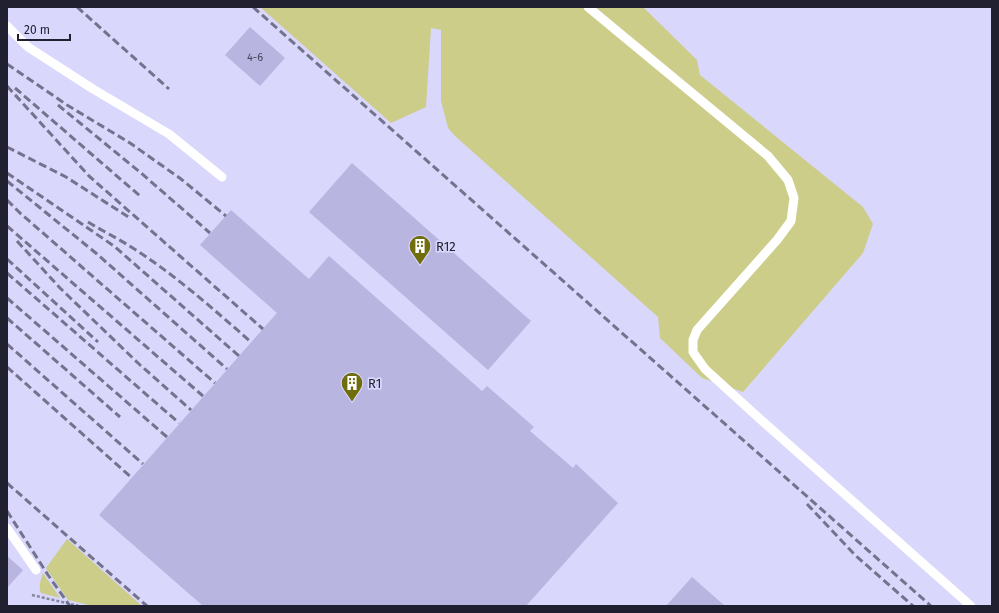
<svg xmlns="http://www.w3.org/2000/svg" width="999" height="613" font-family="'Fira Sans',sans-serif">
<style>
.green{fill:#cdcd8a}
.building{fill:#b8b5e1}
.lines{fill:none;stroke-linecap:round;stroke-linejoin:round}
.path{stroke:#8685a1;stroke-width:2.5;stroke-dasharray:3 2;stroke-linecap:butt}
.lane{stroke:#fff;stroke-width:9}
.rail{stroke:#74738d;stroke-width:3;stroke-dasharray:8 4;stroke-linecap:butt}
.labels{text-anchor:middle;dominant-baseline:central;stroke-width:3.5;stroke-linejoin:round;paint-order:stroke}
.number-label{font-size:11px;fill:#47455d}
.poi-label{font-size:13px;fill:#212031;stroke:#d9d7fc;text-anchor:start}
</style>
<rect width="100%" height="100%" fill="#d9d7fc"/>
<g class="green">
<path d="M260,7H643L697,60L700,75L863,207L873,224L863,253L743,392L702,378L660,338L658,317L455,136L448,128L441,101V30L431,28L426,107L391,123Z"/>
<path d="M67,539L142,606H93L68,600L46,568Z"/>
<path d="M43,573L60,598L41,593C38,586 41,580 43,573Z"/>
</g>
<g class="building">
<path d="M250,27L285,58L260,86L225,55Z"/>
<path d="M352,163L531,321L488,370L309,212Z"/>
<path d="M231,210L309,279L329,256L482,391L487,386L534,427L530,431L573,468L576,464L618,503L526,606H203L99,515L277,313L200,245Z"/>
<path d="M7,556L23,570L7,588Z"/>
<path d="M692,577L725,606H666Z"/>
</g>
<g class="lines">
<path class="path" d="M32,595L79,606"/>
<g class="lane">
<path d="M588,7L768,156L788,180L794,198L791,221L777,240L697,330L693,340V352L705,369L760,419L971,606"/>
<path d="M7,26L28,47L93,89L169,134L222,177"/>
<path d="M7,528L36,570"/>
</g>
<g class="rail">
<path d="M77,7L169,89"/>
<path d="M253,7L931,606"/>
<path d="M7,64L67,105L130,143L181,179L226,216"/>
<path d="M7,86L89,176L263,329"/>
<path d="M15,88L140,196"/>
<path d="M58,105L141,173L210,233"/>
<path d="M7,147L66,177L130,218"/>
<path d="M7,173L114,246L239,356"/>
<path d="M7,181L97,254L227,369"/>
<path d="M7,200L20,213L215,383"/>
<path d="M88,222C101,230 115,237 128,245C172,272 212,308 251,342"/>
<path d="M7,226L203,396"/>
<path d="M17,241L60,288L139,364L191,410"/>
<path d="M7,259L98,342"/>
<path d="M7,273L179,423"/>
<path d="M7,298L167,437"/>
<path d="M7,318L120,417"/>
<path d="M7,344L143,464"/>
<path d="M7,367L132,478"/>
<path d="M7,483L147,606"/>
<path d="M807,504L855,555L913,606"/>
<path d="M7,511L48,575L70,606"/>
</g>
</g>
<defs>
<g id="building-pin" transform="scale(1.15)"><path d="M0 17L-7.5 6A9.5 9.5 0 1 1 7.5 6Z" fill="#6f6d0c" stroke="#d9d7fc"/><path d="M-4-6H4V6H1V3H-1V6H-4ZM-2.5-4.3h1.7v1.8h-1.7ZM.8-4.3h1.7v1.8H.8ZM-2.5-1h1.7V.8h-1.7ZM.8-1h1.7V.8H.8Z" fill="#fff"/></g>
</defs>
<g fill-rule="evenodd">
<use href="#building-pin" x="420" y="246"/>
<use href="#building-pin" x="352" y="383"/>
</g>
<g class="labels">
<g class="number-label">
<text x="255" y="57">4-6</text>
</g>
<g class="poi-label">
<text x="436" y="246">R12</text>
<text x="368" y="383">R1</text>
</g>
</g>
<rect width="999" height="613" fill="none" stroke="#212031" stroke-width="16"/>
<path d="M18 34v6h52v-6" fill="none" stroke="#212031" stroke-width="2"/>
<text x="24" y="34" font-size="12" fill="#212031" stroke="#d9d7fc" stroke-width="3" paint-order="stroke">20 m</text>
</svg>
